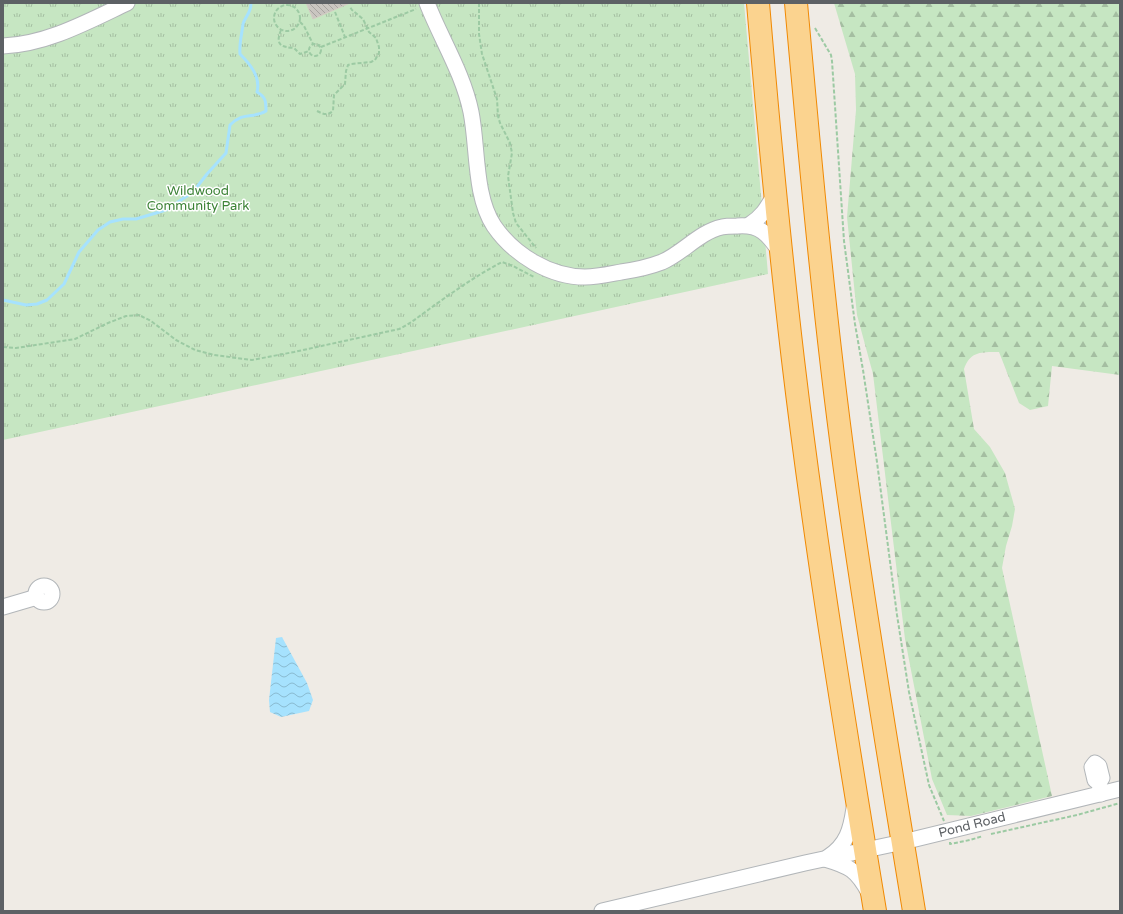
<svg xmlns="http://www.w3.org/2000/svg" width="1123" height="914" font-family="'Varela Round',sans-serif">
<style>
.grass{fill:url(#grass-tufts)}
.forest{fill:url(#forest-firs)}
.water{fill:url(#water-waves)}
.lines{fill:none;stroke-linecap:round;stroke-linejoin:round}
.stream{stroke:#a6e2fe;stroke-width:3}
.building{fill:url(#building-back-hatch);stroke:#d4ccc3}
.minor-casing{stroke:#b2b6b9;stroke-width:17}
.highway-casing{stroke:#f08903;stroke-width:24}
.path{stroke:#9ccaa3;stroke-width:2;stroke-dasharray:4 2;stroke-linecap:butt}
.minor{stroke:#fff;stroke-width:15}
.highway{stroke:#fbd38f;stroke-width:22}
.labels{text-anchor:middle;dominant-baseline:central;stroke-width:3;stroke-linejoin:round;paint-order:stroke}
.park-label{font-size:13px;fill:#3c8336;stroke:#fff}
.street-label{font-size:13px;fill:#5d6165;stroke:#fff}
</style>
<defs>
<pattern id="grass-tufts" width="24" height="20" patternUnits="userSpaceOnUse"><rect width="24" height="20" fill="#c6e6c2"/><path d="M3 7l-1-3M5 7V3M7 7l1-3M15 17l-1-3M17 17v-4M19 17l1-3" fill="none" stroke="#a4bea1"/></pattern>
<pattern id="forest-firs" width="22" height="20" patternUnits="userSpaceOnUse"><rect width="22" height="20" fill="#c6e6c2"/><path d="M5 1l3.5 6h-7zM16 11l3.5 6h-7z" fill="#a4bea1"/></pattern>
<pattern id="water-waves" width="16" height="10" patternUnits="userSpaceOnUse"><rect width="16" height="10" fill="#a6e2fe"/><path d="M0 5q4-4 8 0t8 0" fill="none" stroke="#8abbd1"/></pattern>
<pattern id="building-back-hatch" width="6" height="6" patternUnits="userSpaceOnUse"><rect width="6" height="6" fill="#cac6c1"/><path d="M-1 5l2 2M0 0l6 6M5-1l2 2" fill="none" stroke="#a7a4a0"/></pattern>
</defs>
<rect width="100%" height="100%" fill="#efebe5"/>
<path class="grass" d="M3,3H744L768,274L3,440Z"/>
<path class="forest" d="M834,3H1120V375L1052,366L1048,406L1030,410L1019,403L999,352C982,352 970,351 964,369L974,429L990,447L1005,473L1015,509L1012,526L1006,546L1002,568L1052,796L971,816L947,815L932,779L905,639L873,374L857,315L847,217L856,110L855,74Z"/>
<path class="water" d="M282,637L307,683L313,700L309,711L281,717L270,712L269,700L276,638Z"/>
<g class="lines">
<path class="stream" d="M3,300L26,305L37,304L47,300L64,284L79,252L98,230L110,222L123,219H136L166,210L193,192L207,174L226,153L230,125C244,111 253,119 266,111C266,102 266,97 257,92C261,77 250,64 240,54C239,43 242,34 243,24C245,16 251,14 251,3"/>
</g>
<path class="building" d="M306,3H350L313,19Z"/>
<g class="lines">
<g class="minor-casing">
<g id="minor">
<path d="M427,3C441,39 463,73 471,112C478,147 474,196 494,226C514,255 550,277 585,277C597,277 610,274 621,272C635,270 649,267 662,262C683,253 699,232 722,227C726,226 732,226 737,226C760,224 768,234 780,252"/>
<path d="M3,46C47,44 87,22 127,3"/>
<path d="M749,225C763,216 767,208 775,194"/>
<circle cx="44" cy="594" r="8"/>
<path d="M3,607L37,597"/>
<path d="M1099,783L1095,780L1092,767L1095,763L1099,766L1102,778L1099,783L1101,794"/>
<path d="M828,857C847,845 851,829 854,808"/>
<path d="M825,859C849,866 857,870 869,893"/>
<path d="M602,911L805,863L903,842L1120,789"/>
</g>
</g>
<g class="highway-casing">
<g id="highway">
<path d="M758,3C768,122 779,241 793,360C815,545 845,728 875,911"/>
<path d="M796,3C810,159 824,315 845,470C865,617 890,764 914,911"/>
</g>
</g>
<g class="path">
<path d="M479,3V34L482,54L497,99L498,116L500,123L510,143L512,153L508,176L513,213L516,223L536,248"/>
<circle cx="287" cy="18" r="13"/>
<path d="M335,12L345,37"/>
<path d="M300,22L304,26L313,44"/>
<path d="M815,28L831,55L832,61L844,241L855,324L863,370L877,462L897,615L909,692L929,785L944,821"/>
<path d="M281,30C275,45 281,47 294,48L300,54L309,51"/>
<circle cx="315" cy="50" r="6"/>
<path d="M321,47L416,9"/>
<path d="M317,111C323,114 327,116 333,111L334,95L345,84L346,71L348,65L351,64L371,62L375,60L379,53V47L376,38L369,32L363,19L352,10L350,7"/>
<path d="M3,347L16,348L75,339L108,323L126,316L139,315L151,321L176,340L195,350L214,355L252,360L294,352L399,329C410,324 418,317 428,310C450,294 477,275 502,262L513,266L534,277"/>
<path d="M991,834L1077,815L1120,803"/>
<path d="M950,842V844L970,840L983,836"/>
</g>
<use href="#minor" class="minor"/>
<use href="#highway" class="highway"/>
</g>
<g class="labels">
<g class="park-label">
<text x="198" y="191">Wildwood<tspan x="198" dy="15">Community Park</tspan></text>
</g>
<g class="street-label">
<text transform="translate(972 825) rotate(-14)">Pond Road</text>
</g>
</g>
<rect width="1123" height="914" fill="none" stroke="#5d6165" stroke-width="8"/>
</svg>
